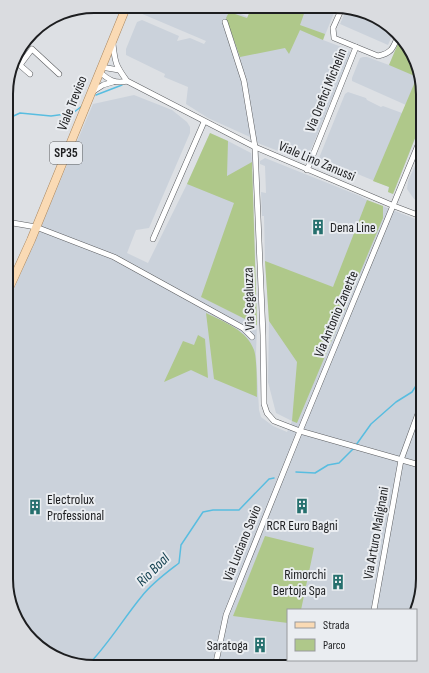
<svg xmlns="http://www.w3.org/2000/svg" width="429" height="673" font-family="'Sofia Sans Condensed',sans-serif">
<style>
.built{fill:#cbd2db}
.green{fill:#afc88a}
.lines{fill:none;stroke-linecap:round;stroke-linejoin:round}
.stream{stroke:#58bde0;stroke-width:1.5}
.minor-casing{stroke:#5b5d60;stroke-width:6}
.primary-casing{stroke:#ab8860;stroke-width:9}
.minor{stroke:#fff;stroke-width:5}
.primary{stroke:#fadab4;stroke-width:8}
.labels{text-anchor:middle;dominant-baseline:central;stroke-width:4;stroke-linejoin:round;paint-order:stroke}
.shield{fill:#eaedf1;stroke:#5a5c5f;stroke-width:1}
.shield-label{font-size:13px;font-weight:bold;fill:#1d1e20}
.street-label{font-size:14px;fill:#1d1e20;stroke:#eaedf1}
.poi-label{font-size:14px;fill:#1d1e20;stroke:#eaedf1;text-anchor:start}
.water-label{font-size:15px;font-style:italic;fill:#13404f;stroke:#eaedf1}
.rim{fill:none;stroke:#1d1e20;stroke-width:2}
</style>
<rect width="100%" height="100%" fill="#dde0e4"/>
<g class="built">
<path d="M336,8L323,40L347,49L350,52V56L307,159L302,160L260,144L250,137L208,118L186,104L188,87L164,77L165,74L126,55V49L137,22L142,20L179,36L177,41L190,38L204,44L206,41L133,10L229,9L248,17L251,9Z"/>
<path d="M347,8H352L389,24L394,31L388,45L340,24Z"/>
<path d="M400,39L416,60L423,94V118L393,194L388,192L389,187L319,158L345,94L348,92L366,98L367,100L381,107L383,106L402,113L406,105L352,81V78L360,58L363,57H367L389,65Z"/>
<path d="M134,95L172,110L187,122L190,127V133L149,228L136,230L127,253L148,263L187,184L210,133L228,141L251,153L252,162L257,325L256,354L259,410L261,417L273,426L287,432L292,421L276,413L268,382L269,321L265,261L264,216H262L261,192L266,193L265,166L260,164V161L265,158L360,196L367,200L423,222V585L414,610H288V660H369L336,667L82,666L40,649L13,613L6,579V308L93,104Z"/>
<path d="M423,148V203L414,199L407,189L408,181Z"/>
</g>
<g class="green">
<path d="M299,8L305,11L300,25L325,34L323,40L300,30L289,54L285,48L240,57L226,18L229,12L247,18L251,9Z"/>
<path d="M400,39L416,60L423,94V118L393,194L388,192L389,187L373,181L417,77L389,65Z"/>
<path d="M210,133L228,141L227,176L252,162L257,325L201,297L234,203L187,184Z"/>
<path d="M367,200L383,206V218L297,423L292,421L297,362L269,321L265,261L333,287Z"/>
<path d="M206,313C224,322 247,330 254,350C257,358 257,386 257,397L214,379Z"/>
<path d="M198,335L205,339L208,378L191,370L164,382L183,341L194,345Z"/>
<path d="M265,536L314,548L301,610H288V623L233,616Z"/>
</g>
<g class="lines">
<g class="stream">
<path d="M96,95L122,85"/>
<path d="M7,119L20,113L51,116L73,113L82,106"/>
<path d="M356,445L371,424L396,402L412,392L423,375"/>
<path d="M296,472L315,473L328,465L339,463L354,448"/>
<path d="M87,666C108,645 123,619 142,596C152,583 166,573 179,563L181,545L203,512L213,510H239L269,479L274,478"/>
</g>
<g class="minor-casing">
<g id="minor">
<path d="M342,8L333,28L334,38L378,56C392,53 393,48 398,36"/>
<path d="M225,22L244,81L255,147L263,335L264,404L267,413L274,421L300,431L423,466"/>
<path d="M113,44C115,63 116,66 127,81L255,147L394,206L423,217"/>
<path d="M14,60L30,74"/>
<path d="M20,65L32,49L59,74"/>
<path d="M101,67L119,70"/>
<path d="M99,71C108,80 115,84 127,81"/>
<path d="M92,92L103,85L113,82"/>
<path d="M307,170L356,47"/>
<path d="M7,222L36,227L114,257L243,328L252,337"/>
<path d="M153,239L204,122"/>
<path d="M374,610L401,460L423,400"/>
<path d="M364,661V660"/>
<path d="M215,667L226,615L300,431L423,133"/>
</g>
</g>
<g class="primary-casing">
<path id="primary" d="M6,295L31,240L125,10"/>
</g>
<use href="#minor" class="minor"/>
<use href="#primary" class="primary"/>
</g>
<defs>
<g id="building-bare" transform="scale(1.2)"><path d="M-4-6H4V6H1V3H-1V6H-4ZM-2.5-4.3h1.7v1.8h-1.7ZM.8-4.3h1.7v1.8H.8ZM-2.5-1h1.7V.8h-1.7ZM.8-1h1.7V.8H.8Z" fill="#256f6d" stroke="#eaedf1" stroke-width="2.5" paint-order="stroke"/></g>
</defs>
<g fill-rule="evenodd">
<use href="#building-bare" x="318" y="227"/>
<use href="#building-bare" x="302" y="506"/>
<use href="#building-bare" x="35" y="507"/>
<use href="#building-bare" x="338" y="582"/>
<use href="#building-bare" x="260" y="645"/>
</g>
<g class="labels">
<rect class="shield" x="50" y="142" width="32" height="22" rx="3"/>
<g class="shield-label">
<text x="66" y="153">SP35</text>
</g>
<g class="street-label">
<text transform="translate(326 90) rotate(-68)">Via Orefici Michelin</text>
<text transform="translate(72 103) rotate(-68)">Viale Treviso</text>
<text transform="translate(317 161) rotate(23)">Viale Lino Zanussi</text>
<text transform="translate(249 299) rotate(-92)">Via Segaluzza</text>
<text transform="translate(336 314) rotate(-67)">Via Antonio Zanette</text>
<text transform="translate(376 533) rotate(-80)">Via Arturo Malignani</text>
<text transform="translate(242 543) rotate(-68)">Via Luciano Savio</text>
</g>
<g class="poi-label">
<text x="330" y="227">Dena Line</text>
<text x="47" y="499">Electrolux<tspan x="47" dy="16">Professional</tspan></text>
<text x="302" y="525" text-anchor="middle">RCR Euro Bagni</text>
<text x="326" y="574" text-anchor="end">Rimorchi<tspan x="326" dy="16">Bertoja Spa</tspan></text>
<text x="248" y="645" text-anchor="end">Saratoga</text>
</g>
<g class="water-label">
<text transform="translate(153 570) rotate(-45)">Rio Boal</text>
</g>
</g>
<path d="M0 0H429V673H0ZM94 13H335A81 81 0 0 1 416 94V579A81 81 0 0 1 335 660H94A81 81 0 0 1 13 579V94A81 81 0 0 1 94 13Z" fill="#dadce0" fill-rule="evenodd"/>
<path class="rim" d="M94 13H335A81 81 0 0 1 416 94V579A81 81 0 0 1 335 660H94A81 81 0 0 1 13 579V94A81 81 0 0 1 94 13Z"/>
<rect x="287" y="609" width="130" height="52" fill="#eaedf1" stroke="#989a9d"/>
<rect x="295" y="622" width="20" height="6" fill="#fadab4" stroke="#989a9d"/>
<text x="323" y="629" font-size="12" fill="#1d1e20">Strada</text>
<rect x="295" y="639" width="20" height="12" fill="#afc88a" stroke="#989a9d"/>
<text x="323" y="649" font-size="12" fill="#1d1e20">Parco</text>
</svg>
